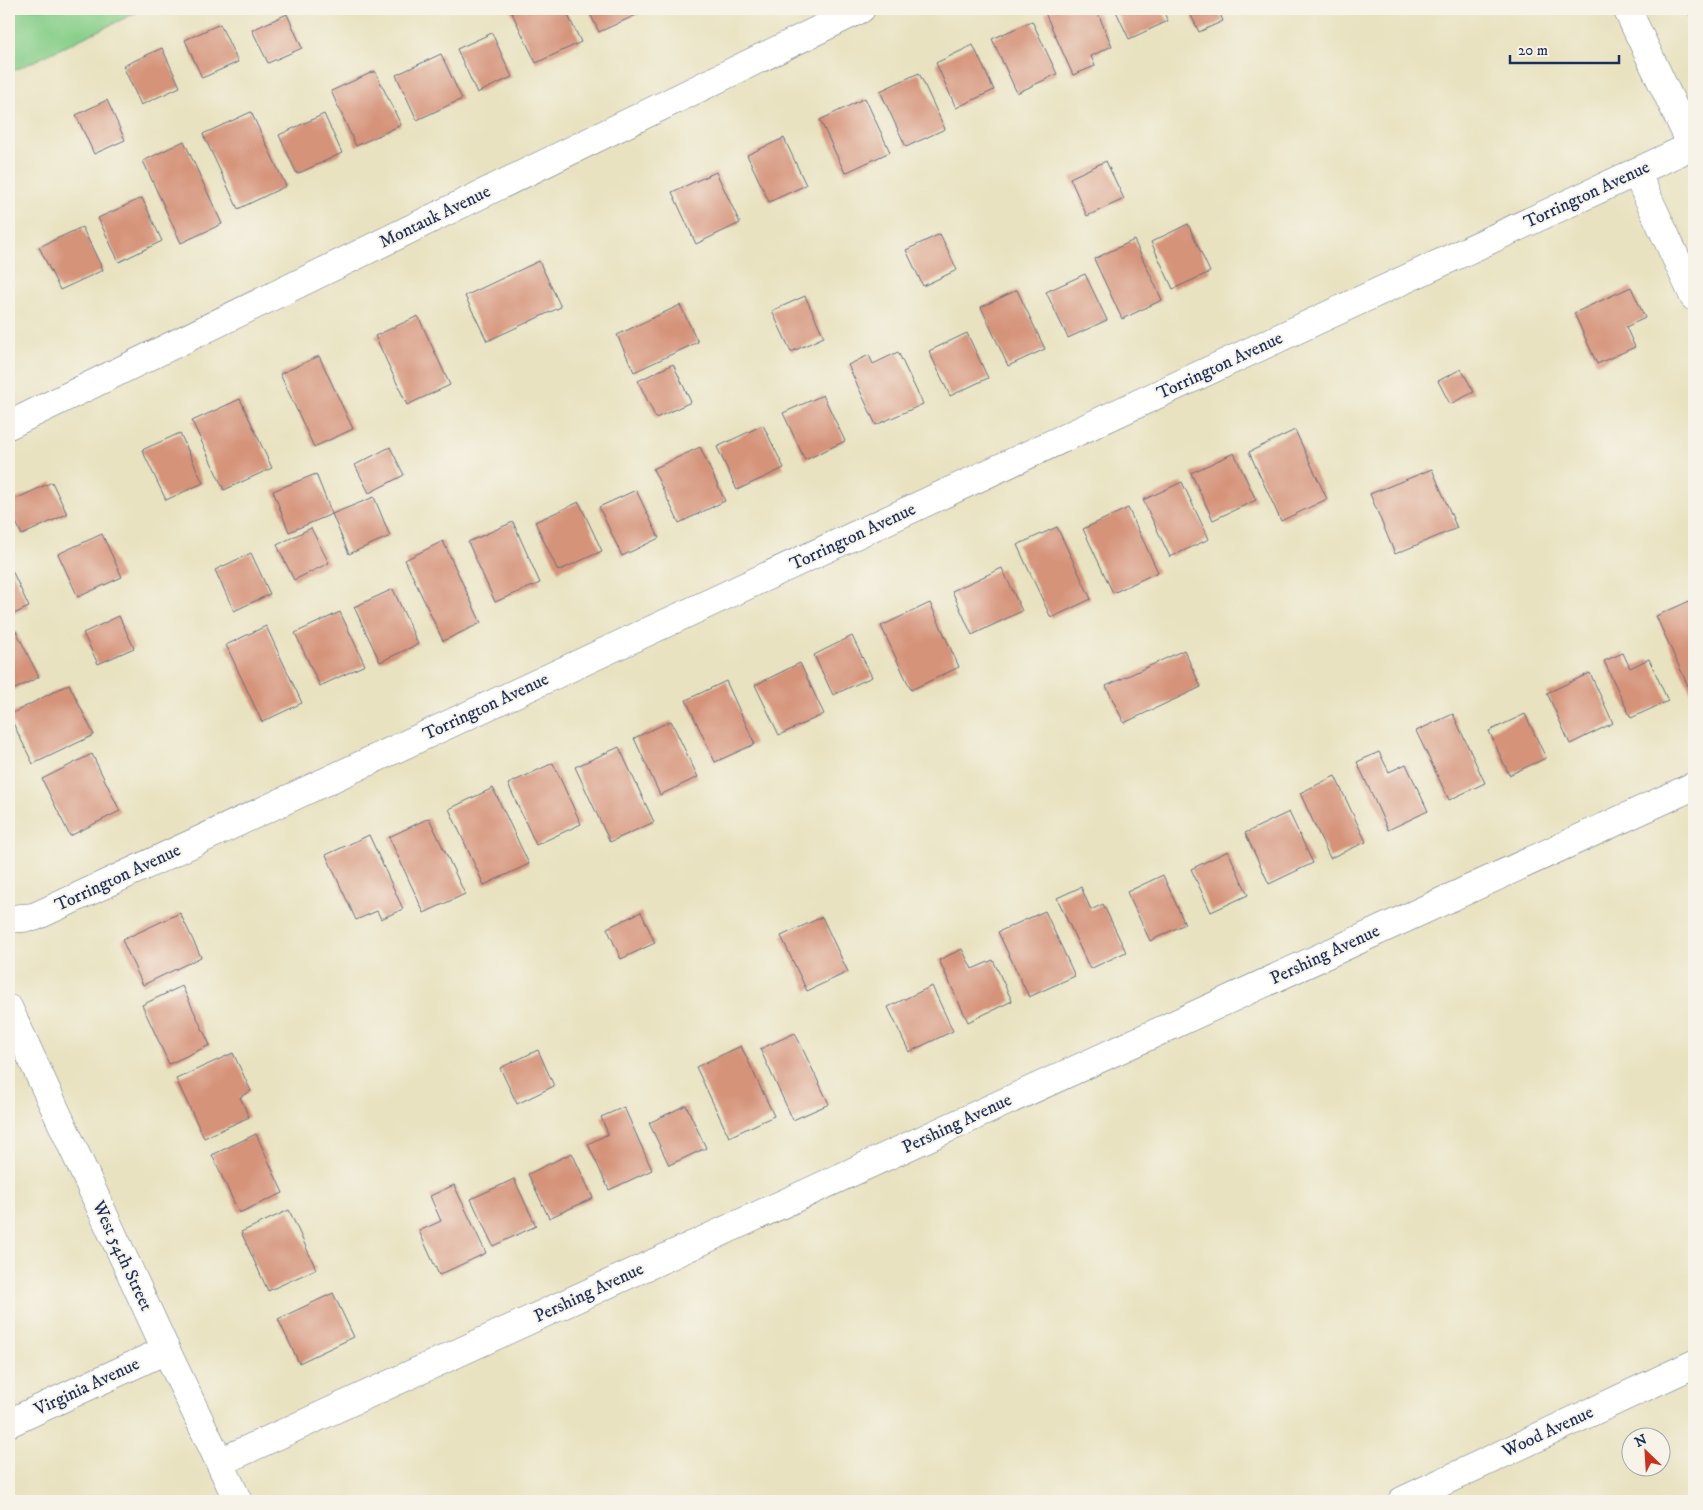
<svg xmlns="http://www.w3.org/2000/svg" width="1703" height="1510" font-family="'IM FELL DW Pica',serif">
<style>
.green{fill:#88cf8a;stroke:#527f74}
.building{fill:#d59379}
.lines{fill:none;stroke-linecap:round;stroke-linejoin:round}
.street-casing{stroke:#636e80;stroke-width:29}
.secondary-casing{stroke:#636e80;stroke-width:29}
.street{stroke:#fff;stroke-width:28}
.secondary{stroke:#fff;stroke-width:28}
.labels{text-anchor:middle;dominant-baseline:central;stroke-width:4;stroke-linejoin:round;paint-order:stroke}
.street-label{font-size:18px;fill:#1b2f5e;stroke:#f7f3e8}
</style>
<rect width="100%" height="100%" fill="#f7f3e8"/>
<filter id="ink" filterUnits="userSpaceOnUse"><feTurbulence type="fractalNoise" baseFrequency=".02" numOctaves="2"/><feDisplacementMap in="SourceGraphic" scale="10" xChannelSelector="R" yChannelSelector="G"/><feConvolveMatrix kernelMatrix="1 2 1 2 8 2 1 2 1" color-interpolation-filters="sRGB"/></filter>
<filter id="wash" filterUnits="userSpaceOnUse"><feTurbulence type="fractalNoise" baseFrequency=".0096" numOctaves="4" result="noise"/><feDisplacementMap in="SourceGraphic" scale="20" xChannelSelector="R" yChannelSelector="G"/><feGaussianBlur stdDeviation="1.12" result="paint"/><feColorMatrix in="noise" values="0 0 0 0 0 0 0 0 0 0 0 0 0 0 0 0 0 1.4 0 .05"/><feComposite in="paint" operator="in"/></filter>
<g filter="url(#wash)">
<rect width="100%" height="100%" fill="#e8e2c0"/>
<path class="green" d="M9,9H144L9,73Z"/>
<g id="blocks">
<g class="building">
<path d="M510,9H565L581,42L536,63Z"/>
<path d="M588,9H649L599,32Z"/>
<path d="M1055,9H1096L1112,46L1091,56L1095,66L1073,75L1045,13Z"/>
<path d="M1115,9H1162L1168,21L1129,39Z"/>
<path d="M1188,9H1218L1223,21L1199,32Z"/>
<path d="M1687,9H1694V25Z"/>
<path d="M287,14L302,48L268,63L252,30Z"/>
<path d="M1032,21L1057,74L1017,93L992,39Z"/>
<path d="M220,24L238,62L202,78L185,40Z"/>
<path d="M492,33L512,77L477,93L457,49Z"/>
<path d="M973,45L994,90L956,108L936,63Z"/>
<path d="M162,48L180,87L141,105L123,66Z"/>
<path d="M441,54L462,99L417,120L396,75Z"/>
<path d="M375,71L401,125L356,146L331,91Z"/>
<path d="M919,73L945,129L906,147L880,91Z"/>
<path d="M865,98L890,152L845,173L820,120Z"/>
<path d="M107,100L125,140L94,154L76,115Z"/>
<path d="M251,112L286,186L238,209L203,134Z"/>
<path d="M324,114L342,153L297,174L279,135Z"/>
<path d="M784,138L806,185L769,202L747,155Z"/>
<path d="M184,141L222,224L181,243L143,161Z"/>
<path d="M1106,161L1124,199L1087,216L1070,178Z"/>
<path d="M716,172L740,223L696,244L672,192Z"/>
<path d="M142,198L162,241L119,262L98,218Z"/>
<path d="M1188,224L1210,272L1173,289L1151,242Z"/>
<path d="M82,227L103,270L60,290L39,247Z"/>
<path d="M940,234L957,270L923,286L906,250Z"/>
<path d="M1134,240L1162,300L1122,319L1094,259Z"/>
<path d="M539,261L561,307L487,341L465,296Z"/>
<path d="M1085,274L1107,320L1068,338L1046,292Z"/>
<path d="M1631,287L1645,318L1626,327L1635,347L1597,364L1574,313Z"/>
<path d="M1017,290L1045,349L1008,366L981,307Z"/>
<path d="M805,296L824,337L791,352L772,311Z"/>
<path d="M680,305L698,342L634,372L617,335Z"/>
<path d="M418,316L450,385L407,405L375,336Z"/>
<path d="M967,333L988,378L950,396L929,351Z"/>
<path d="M898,352L923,404L876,425L848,365L869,355L873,364Z"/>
<path d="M319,356L353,429L314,447L280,374Z"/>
<path d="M673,364L691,402L656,418L638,381Z"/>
<path d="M1461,369L1474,392L1450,404L1438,381Z"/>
<path d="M823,395L845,441L805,460L783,413Z"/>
<path d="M240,399L272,468L224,490L192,421Z"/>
<path d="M763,425L784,468L737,490L717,447Z"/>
<path d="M1295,430L1327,499L1281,521L1249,452Z"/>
<path d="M180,433L203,483L166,500L142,450Z"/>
<path d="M390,447L404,475L369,493L355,465Z"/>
<path d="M700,447L725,501L679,523L653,469Z"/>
<path d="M1234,453L1256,500L1213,520L1191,473Z"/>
<path d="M1432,469L1457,528L1395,554L1370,494Z"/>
<path d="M316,474L332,514L289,532L273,491Z"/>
<path d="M52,482L67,514L22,535L9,507V502Z"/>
<path d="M1182,482L1209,539L1170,557L1143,500Z"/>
<path d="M636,490L659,538L622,556L599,507Z"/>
<path d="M374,497L390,536L349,554L332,514Z"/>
<path d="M579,502L602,551L558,571L535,522Z"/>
<path d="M1128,508L1158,572L1113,593L1083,529Z"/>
<path d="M513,522L540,583L495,602L468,542Z"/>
<path d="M1057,527L1091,599L1051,618L1017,545Z"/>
<path d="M311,528L329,563L294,580L277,545Z"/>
<path d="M102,534L122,577L78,597L58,554Z"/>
<path d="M443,541L481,623L443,641L405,560Z"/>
<path d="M251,553L270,594L234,611L215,570Z"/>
<path d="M9,564L29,607L9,616Z"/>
<path d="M1002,568L1022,611L972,635L952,591Z"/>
<path d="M393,589L418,644L380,662L354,607Z"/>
<path d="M1694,599V699L1656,616Z"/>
<path d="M930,603L959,667L911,690L881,626Z"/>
<path d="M340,612L365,665L320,686L295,633Z"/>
<path d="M119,616L134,648L98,664L83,633Z"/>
<path d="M266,626L302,703L262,722L226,645Z"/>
<path d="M16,631L39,677L9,692V634Z"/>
<path d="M852,636L872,677L833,695L814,655Z"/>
<path d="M1184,650L1201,687L1124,723L1106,686Z"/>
<path d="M1623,653L1630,668L1649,659L1668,701L1631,718L1604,661Z"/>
<path d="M800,663L824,714L779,735L755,685Z"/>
<path d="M1590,673L1613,723L1570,744L1547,693Z"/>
<path d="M726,681L755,744L715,762L686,700Z"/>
<path d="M69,684L94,735L33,764L9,715Z"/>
<path d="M1453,714L1485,783L1449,800L1416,731Z"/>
<path d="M1525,714L1546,758L1509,775L1489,731Z"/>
<path d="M671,721L698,777L660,795L634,738Z"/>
<path d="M619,747L654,822L610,842L575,767Z"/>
<path d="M1379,752L1389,772L1406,764L1428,811L1388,830L1357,762Z"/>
<path d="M92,754L120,811L70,836L42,779Z"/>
<path d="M553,763L581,824L536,845L508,784Z"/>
<path d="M1335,776L1366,842L1330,858L1300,793Z"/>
<path d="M493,788L529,864L484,885L449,809Z"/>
<path d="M1289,812L1313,863L1269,884L1245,833Z"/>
<path d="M429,818L465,894L424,913L389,837Z"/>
<path d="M369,835L403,909L381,919L377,911L356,920L326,855Z"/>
<path d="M1228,851L1248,895L1211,912L1191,869Z"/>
<path d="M1163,875L1185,924L1150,941L1127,892Z"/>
<path d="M1081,887L1091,910L1103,904L1126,952L1090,969L1057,898Z"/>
<path d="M1045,911L1075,976L1029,997L998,932Z"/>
<path d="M641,912L655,943L621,959L607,928Z"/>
<path d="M180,913L201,957L143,985L122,940Z"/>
<path d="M822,917L848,972L807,991L781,936Z"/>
<path d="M962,949L972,969L993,960L1012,1001L968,1022L939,960Z"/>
<path d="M182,986L210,1045L169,1064L142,1005Z"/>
<path d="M932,986L953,1031L909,1052L888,1007Z"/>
<path d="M795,1033L829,1104L793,1120L760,1049Z"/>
<path d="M741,1046L774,1116L729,1137L696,1067Z"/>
<path d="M538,1050L554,1086L517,1104L500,1068Z"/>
<path d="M233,1053L251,1091L240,1097L249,1117L204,1138L176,1079Z"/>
<path d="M686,1105L706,1148L669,1165L649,1123Z"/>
<path d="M624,1107L652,1170L609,1190L588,1144L608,1134L601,1117Z"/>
<path d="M256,1134L283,1193L239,1213L212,1155Z"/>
<path d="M572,1153L593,1198L549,1218L528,1174Z"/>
<path d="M514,1179L536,1226L493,1246L471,1199Z"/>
<path d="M454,1185L486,1253L439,1275L419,1231L441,1221L430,1196Z"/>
<path d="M289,1210L316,1269L268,1291L241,1232Z"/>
<path d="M333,1293L354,1337L299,1363L278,1319Z"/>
</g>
</g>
</g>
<g filter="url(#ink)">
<use href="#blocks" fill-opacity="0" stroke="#636e80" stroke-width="1"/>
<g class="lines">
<g class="street-casing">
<g id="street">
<path d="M1627,9L1692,146"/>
<path d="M1636,172L1694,297"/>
<path d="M9,425L861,9"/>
<path d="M9,919L34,917L58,906L1694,145"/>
<path d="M9,1423L166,1350"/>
<path d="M220,1462L1694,786"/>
<path d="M1402,1501L1694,1364"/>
</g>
</g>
<g class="secondary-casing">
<path id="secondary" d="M9,1009L166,1350L238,1501"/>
</g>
<use href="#street" class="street"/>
<use href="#secondary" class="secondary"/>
</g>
</g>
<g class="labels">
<g class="street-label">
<text transform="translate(1587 195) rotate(-25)">Torrington Avenue</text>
<text transform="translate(435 217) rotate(-26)">Montauk Avenue</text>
<text transform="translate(1220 366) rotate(-25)">Torrington Avenue</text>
<text transform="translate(853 537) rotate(-25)">Torrington Avenue</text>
<text transform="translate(486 707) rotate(-25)">Torrington Avenue</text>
<text transform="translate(118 878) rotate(-25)">Torrington Avenue</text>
<text transform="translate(1325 955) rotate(-25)">Pershing Avenue</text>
<text transform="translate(957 1124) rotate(-25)">Pershing Avenue</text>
<text transform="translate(122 1256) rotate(65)">West 54th Street</text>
<text transform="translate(589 1293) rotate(-25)">Pershing Avenue</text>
<text transform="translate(87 1387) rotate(-25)">Virginia Avenue</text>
<text transform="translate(1548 1432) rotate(-25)">Wood Avenue</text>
</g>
</g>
<rect width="1703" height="1510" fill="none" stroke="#f7f3e8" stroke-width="30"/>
<g transform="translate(1646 1452) rotate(335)"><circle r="24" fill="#f7f3e8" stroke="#9fa5b1"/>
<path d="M0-4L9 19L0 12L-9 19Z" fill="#c8321e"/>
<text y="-8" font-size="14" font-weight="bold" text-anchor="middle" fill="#1b2f5e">N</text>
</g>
<path d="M1510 55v8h109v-8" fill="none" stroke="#1b2f5e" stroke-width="2.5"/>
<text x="1518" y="55" font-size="15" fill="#1b2f5e" stroke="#f7f3e8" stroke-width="4" paint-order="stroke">20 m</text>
</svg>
